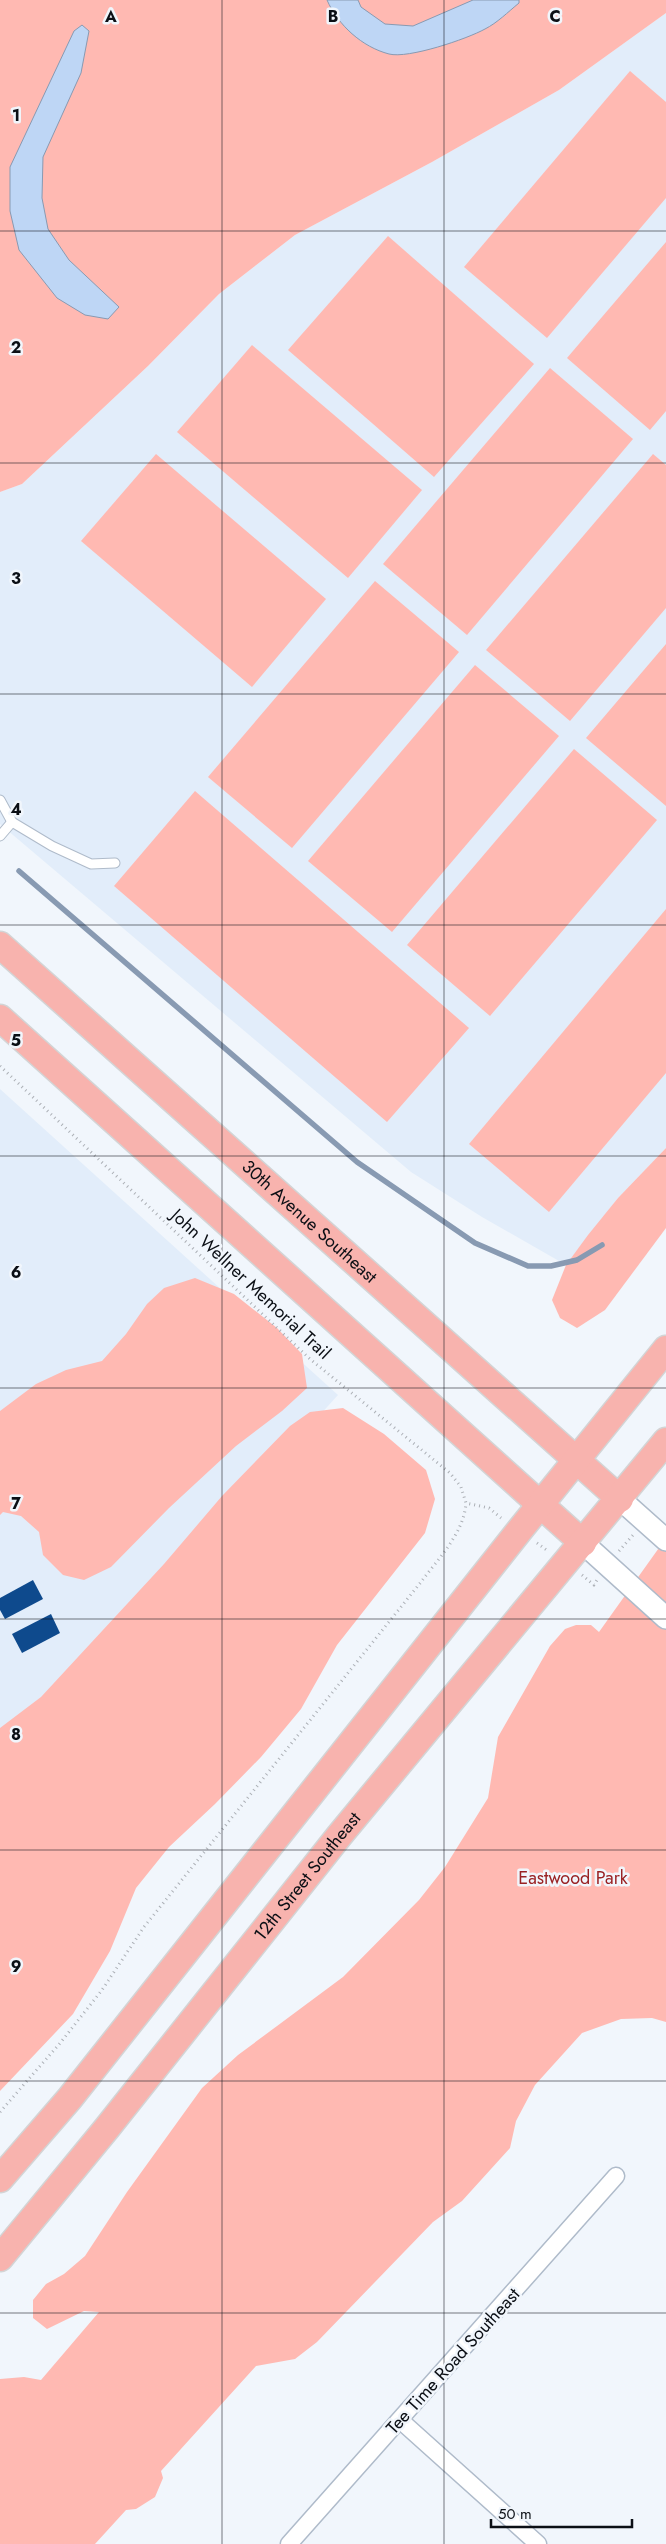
<svg xmlns="http://www.w3.org/2000/svg" width="666" height="2544" font-family="Jost,sans-serif">
<style>
.built{fill:#e2edfa}
.green{fill:#ffb9b2}
.water{fill:#bed6f5;stroke:#889ab2}
.lines{fill:none;stroke-linecap:round;stroke-linejoin:round}
.stream{stroke:#889ab2;stroke-width:5.5}
.building{fill:#0e4a8d}
.service-casing{stroke:#afbbca;stroke-width:11}
.minor-casing{stroke:#afbbca;stroke-width:19}
.tertiary-casing{stroke:#afbbca;stroke-width:24}
.primary-casing{stroke:#d3d4d5;stroke-width:29}
.path{stroke:#acb0b6;stroke-width:3;stroke-dasharray:1 4;stroke-linecap:butt}
.service{stroke:#fff;stroke-width:9}
.minor{stroke:#fff;stroke-width:16}
.tertiary{stroke:#fff;stroke-width:21}
.primary{stroke:#f8b3ae;stroke-width:26}
.grid{fill:none;stroke:#0b0f15;stroke-width:1;stroke-opacity:0.55}
.labels{text-anchor:middle;dominant-baseline:central;stroke-width:5;stroke-linejoin:round;paint-order:stroke}
.street-label{font-size:18px;fill:#0b0f15;stroke:#f1f6fc}
.park-label{font-size:18px;fill:#9a2224;stroke:#f1f6fc}
.grid-label{font-size:16px;text-anchor:middle;font-weight:bold;fill:#0b0f15;stroke:#f1f6fc;stroke-width:5;stroke-linejoin:round;paint-order:stroke}
</style>
<rect width="100%" height="100%" fill="#f1f6fc"/>
<g class="built">
<path d="M666,13V1148L618,1198L566,1265L482,1217L411,1172L0,824V492L22,484L148,366L219,294L295,235L432,162L559,90Z"/>
<path d="M0,1089L338,1395L34,1730L0,1748Z"/>
</g>
<g class="green">
<path d="M0,0H666V13L559,90L432,162L295,235L219,294L148,366L22,484L0,492Z"/>
<path d="M630,71L666,102V198L547,338L464,267Z"/>
<path d="M388,236L534,364L434,477L288,350Z"/>
<path d="M666,242V411L650,430L567,358Z"/>
<path d="M252,345L422,490L348,578L177,432Z"/>
<path d="M550,368L633,439L467,635L383,564Z"/>
<path d="M156,454L326,599L252,687L81,541Z"/>
<path d="M653,454L666,465V608L570,721L486,650Z"/>
<path d="M375,581L459,652L292,848L208,777Z"/>
<path d="M666,644V806L586,738Z"/>
<path d="M475,665L559,736L392,932L308,861Z"/>
<path d="M574,749L657,820L490,1016L407,945Z"/>
<path d="M195,791L469,1028L387,1122L114,886Z"/>
<path d="M666,909V1073L549,1212L469,1144Z"/>
<path d="M666,1148V1228L605,1310L577,1328L560,1318L552,1300L566,1265L588,1235L618,1198Z"/>
<path d="M195,1278L234,1294L277,1328L302,1354L307,1388L282,1411L236,1446L169,1508L111,1567L84,1580L63,1575L43,1555L39,1532L21,1516L3,1512L0,1515V1411L36,1384L66,1370L102,1361L126,1334L147,1304L164,1288Z"/>
<path d="M343,1408L384,1434L426,1470L435,1499L425,1533L337,1645L301,1709L261,1757L215,1804L169,1847L136,1888L110,1951L73,2014L0,2091V1728L41,1697L164,1564L222,1496L290,1426L310,1412Z"/>
<path d="M666,1538V2022L652,2018L621,2019L582,2033L535,2085L516,2121L510,2148L462,2201L433,2222L317,2342L295,2359L256,2366L161,2471L163,2478L155,2497L136,2509L126,2510L95,2544H0V2379L24,2377L41,2380L99,2312L84,2311L47,2329L33,2318V2300L46,2284L64,2274L85,2256L127,2192L202,2088L238,2055L343,1977L419,1900L445,1867L488,1798L498,1737L550,1646L565,1629L576,1625H591L599,1632Z"/>
</g>
<g class="water">
<path d="M327,0H358L361,7L385,24L413,26L473,0H519V3C508,12 497,23 485,29C467,39 408,59 389,54C362,47 338,25 327,0Z"/>
<path d="M82,25L89,31L81,73L43,157L42,198L48,229L69,260L119,307L108,319L85,315L57,298L19,250L10,211V167L74,31Z"/>
</g>
<g class="lines">
<path class="stream" d="M19,871L357,1162L475,1243L528,1266H551L577,1260L602,1245"/>
</g>
<g class="building">
<path d="M33,1580L43,1599L5,1619L0,1610V1598Z"/>
<path d="M51,1614L60,1633L22,1653L12,1634Z"/>
</g>
<g class="lines">
<g class="service-casing">
<g id="service">
<path d="M0,800L12,822L52,846L91,864L115,863"/>
<path d="M0,836L12,822"/>
</g>
</g>
<g class="minor-casing">
<g id="minor">
<path d="M400,2420L538,2544"/>
<path d="M289,2544L616,2176"/>
</g>
</g>
<g class="tertiary-casing">
<g id="tertiary">
<path d="M620,1499L666,1540"/>
<path d="M583,1543L666,1618"/>
</g>
</g>
<g class="primary-casing">
<g id="primary">
<path id="s1" d="M0,945L620,1499"/>
<path d="M0,1018L583,1543"/>
<path d="M0,2179L70,2098L519,1531L666,1349"/>
<path id="s2" d="M0,2258L107,2128L339,1836L666,1441"/>
</g>
</g>
<g class="path">
<path d="M0,1066L310,1359L450,1473L461,1487L466,1503L489,1508L501,1518"/>
<path d="M537,1543L548,1551"/>
<path d="M619,1551L633,1535"/>
<path d="M582,1575L594,1585L597,1580"/>
<path d="M0,2112L61,2042L102,1990L144,1927L421,1582C438,1559 464,1533 466,1503"/>
</g>
<use href="#service" class="service"/>
<use href="#minor" class="minor"/>
<use href="#tertiary" class="tertiary"/>
<use href="#primary" class="primary"/>
</g>
<path class="grid" d="M222,0V2544M444,0V2544M0,231H666M0,463H666M0,694H666M0,925H666M0,1156H666M0,1388H666M0,1619H666M0,1850H666M0,2081H666M0,2313H666"/>
<g class="labels">
<g class="street-label">
<text stroke="none"><textPath href="#s1" startOffset="415">30th Avenue Southeast</textPath></text>
<text transform="translate(251 1284) rotate(43)">John Wellner Memorial Trail</text>
<text stroke="none"><textPath href="#s2" startOffset="490">12th Street Southeast</textPath></text>
<text transform="translate(453 2361) rotate(-48)">Tee Time Road Southeast</text>
</g>
<g class="park-label">
<text x="573" y="1878">Eastwood Park</text>
</g>
</g>
<g class="grid-label">
<text x="111" y="22">A</text>
<text x="333" y="22">B</text>
<text x="555" y="22">C</text>
<text x="16" y="121">1</text>
<text x="16" y="353">2</text>
<text x="16" y="584">3</text>
<text x="16" y="815">4</text>
<text x="16" y="1046">5</text>
<text x="16" y="1278">6</text>
<text x="16" y="1509">7</text>
<text x="16" y="1740">8</text>
<text x="16" y="1972">9</text>
</g>
<path d="M491 2519v8h141v-8" fill="none" stroke="#0b0f15" stroke-width="2.5"/>
<text x="498" y="2519" font-size="15" fill="#0b0f15" stroke="#f1f6fc" stroke-width="4" paint-order="stroke">50 m</text>
</svg>
